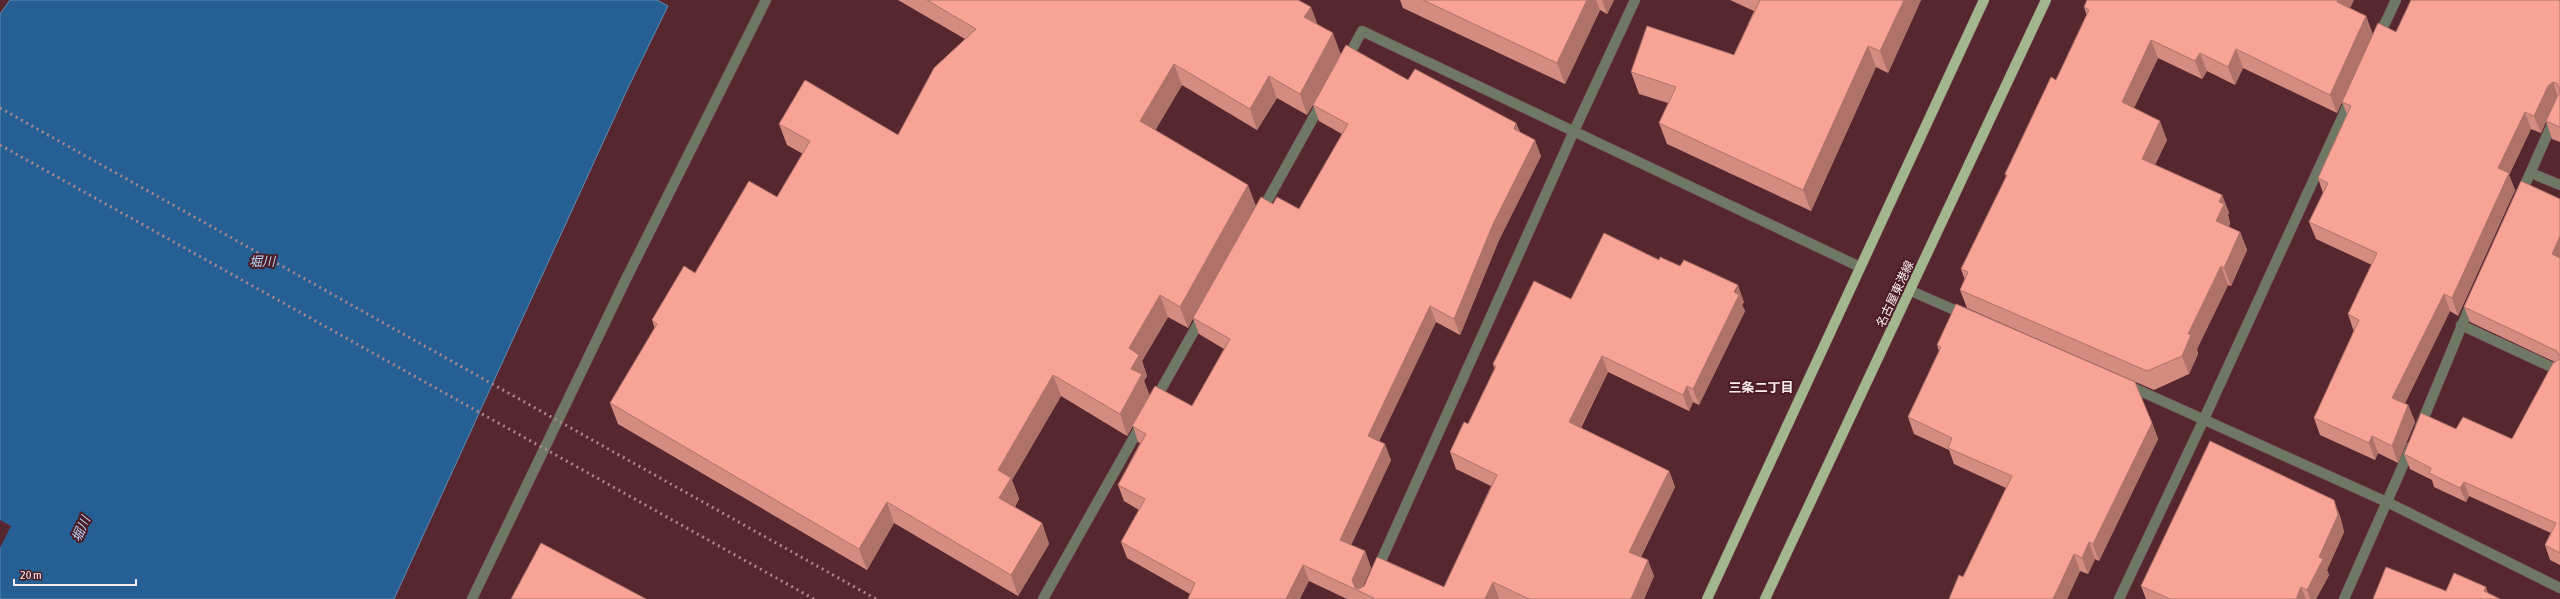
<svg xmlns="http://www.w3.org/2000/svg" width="2560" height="599" font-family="'Asap Condensed','Noto Sans JP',sans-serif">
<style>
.water{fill:#255f94;stroke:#658aaf}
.pier{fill:#572730}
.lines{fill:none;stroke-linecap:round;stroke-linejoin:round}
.minor-casing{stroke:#71474f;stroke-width:11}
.major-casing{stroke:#71474f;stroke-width:11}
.minor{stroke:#6e7864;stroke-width:10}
.major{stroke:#a2b78e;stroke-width:10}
.rail{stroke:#a7878d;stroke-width:3;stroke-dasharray:2 4;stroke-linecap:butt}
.wall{fill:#d58c80;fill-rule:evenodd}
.shaded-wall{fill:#ae7268}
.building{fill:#f8a395;stroke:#ae7268}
.labels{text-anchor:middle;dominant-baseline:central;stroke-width:4;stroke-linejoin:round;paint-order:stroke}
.street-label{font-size:12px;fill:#fbeeef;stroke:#4c1c26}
.water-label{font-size:13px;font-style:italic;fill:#b9d7f6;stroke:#4c1c26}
.neighbourhood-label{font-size:13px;font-weight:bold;fill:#fbeeef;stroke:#4c1c26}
</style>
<rect width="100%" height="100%" fill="#572730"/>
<path class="water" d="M10,0H657L668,6L627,90L394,599H0V14Z"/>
<path class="pier" d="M0,520L11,526L0,548Z"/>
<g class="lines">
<g class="minor-casing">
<g id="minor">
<path d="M2378,38L2396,0"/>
<path d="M1347,59L1362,31L1860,267"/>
<path d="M2531,173L2560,185"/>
<path d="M2520,196L2560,106"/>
<path d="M1261,212L1322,102"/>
<path d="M1911,291L1966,315"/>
<path d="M2461,325L2560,371"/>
<path d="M2127,385L2389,503L2560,588"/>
<path d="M1155,400L1203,315"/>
<path d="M2420,427L2472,301"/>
<path d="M1376,572L1574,131L1635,0"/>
<path d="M472,599L625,281L766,0"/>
<path d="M1043,599L1142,423"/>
<path d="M2119,599L2204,419L2351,98"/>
<path d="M2344,599L2411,447"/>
</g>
</g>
<g class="major-casing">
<g id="major">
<path d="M1707,599L1984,0"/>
<path d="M1765,599L2046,0"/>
</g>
</g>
<use href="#minor" class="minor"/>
<use href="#major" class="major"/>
<g class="rail">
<path d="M0,108L876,599"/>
<path d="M0,145L814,599"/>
</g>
</g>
<g class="wall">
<path d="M898,0H1298L1341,54L1408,80L1516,123L1520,132L1541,156L1499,240L1460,335L1436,322L1379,441L1391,460L1351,545L1365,551L1371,568L1363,586L1444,587L1491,486L1456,469L1450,452L1468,424L1495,370L1493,364L1571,299L1744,302L1742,305L1745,311L1699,405L1693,402L1689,411L1608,372L1581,428L1669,471L1675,487L1641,557L1654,576L1644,599H1347L1309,581L1190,594L1127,558L1121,542L1139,510L1124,501L1118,485L1140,443L1138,442L1133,426L1127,436L1061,396L1012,480L1019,499L1015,507L1042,523L1049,544L1018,596L894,523L867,570L618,424L610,403L655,329L652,320L695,273L777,197L803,154L787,145L779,124L898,135L965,39ZM1182,85L1257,130L1277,98L1307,115L1313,105L1319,121L1342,134L1299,209L1273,204L1256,206L1155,130ZM1168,317L1188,328L1193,318L1199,334L1224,349L1192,406L1149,395L1144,381L1147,376L1142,361Z"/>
<path d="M1400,0H1614L1607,14L1600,10L1565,84L1403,8Z"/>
<path d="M1730,0H1921L1888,73L1876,67L1811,211L1667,144L1659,123L1668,103L1639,94L1631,72L1734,55L1754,11Z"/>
<path d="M2560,0V142L2552,139L2546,121L2554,103L2541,133L2531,129L2509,175L2515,190L2458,316L2450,311L2405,403L2408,405L2415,422L2398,463L2378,453L2375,460L2320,435L2314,418L2354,332L2348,314L2372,265L2316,239L2309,222L2323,193L2318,178L2347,114L2342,102L2396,32Z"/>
<path d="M2084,7L2350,9L2366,16L2373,35L2337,113L2243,68L2235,85L2207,71L2202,79L2158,58L2134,108L2167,140L2155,165L2222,195L2229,213L2228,215L2230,223L2229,227L2240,232L2247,250L2231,286L2228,285L2197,349L2198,354L2189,374L2154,390L1967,308L1960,290L1965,280L1961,269L2006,177L2005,174L2056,80L2087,16Z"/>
<path d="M2560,199V565L2550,560L2545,545L2551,533L2469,496L2466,502L2434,487L2432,480L2410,469L2404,454L2456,429L2512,439L2555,362L2470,322L2464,307Z"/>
<path d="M1937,345L2152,423L2158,439L2099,561L2095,559L2088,574L2080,571L2067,599H1949L1963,577L2006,488L1954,464L1949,450L1914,434L1908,417L1939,351Z"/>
<path d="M2340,516L2344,532L2327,570L2329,575L2316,599H2146L2141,586Z"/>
</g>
<g class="shaded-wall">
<path d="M1587,0H1596L1600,10L1565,84L1557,63Z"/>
<path d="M1602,0H1614L1607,14Z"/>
<path d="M1904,0H1921L1888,73L1880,51Z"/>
<path d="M2338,0H2354L2344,21L2337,2Z"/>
<path d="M1311,7L1319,28L1304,17Z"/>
<path d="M2366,16L2373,35L2337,113L2330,95Z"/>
<path d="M1333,33L1341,55L1307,115L1300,94Z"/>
<path d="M2151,40L2158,58L2128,120L2122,102Z"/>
<path d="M1868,46L1876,67L1811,211L1803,190Z"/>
<path d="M2236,49L2243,68L2235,85L2228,67Z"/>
<path d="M2200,53L2207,71L2202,79L2195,61Z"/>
<path d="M1174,64L1182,85L1148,143L1140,121Z"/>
<path d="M1269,76L1277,98L1257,130L1250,109Z"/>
<path d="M2553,82L2559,100L2554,103L2541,133L2534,116L2548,86Z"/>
<path d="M2525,112L2531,129L2509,175L2515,190L2458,316L2452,298L2498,168Z"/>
<path d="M2160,121L2167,140L2148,178L2142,159Z"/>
<path d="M1516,123L1522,140L1514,129Z"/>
<path d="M1535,140L1541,156L1499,240L1460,335L1454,319L1493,224Z"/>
<path d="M1248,185L1256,206L1188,328L1180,307Z"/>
<path d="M2222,195L2229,213L2228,215L2230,223L2223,240L2216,221L2219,202Z"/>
<path d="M2240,232L2247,250L2231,286L2224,268Z"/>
<path d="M2560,236V262L2552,254Z"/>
<path d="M2221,266L2228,285L2197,349L2198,354L2189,374L2182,356L2188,334Z"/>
<path d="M1738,285L1744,302L1742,305L1745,311L1699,405L1693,389Z"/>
<path d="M2444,294L2450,311L2399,415L2392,398Z"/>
<path d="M1160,295L1168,317L1142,361L1147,376L1144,381L1150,396L1127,436L1120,414L1131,369L1129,348Z"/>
<path d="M1430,306L1436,322L1374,452L1368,436Z"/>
<path d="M1602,356L1608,372L1575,438L1569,422Z"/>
<path d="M1053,375L1061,396L1012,480L1019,499L1007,519L999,498L998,470Z"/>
<path d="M1687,386L1693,402L1689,411L1683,395Z"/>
<path d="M2408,405L2415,422L2398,463L2392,446Z"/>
<path d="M2152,423L2158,439L2099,561L2093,544Z"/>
<path d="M2372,436L2378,453L2375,460L2369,443Z"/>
<path d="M1385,444L1391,460L1346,556L1340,540Z"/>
<path d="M1669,471L1675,487L1635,568L1629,552Z"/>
<path d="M2464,482L2469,496L2466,502L2460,488Z"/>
<path d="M2334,500L2340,516L2344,532L2327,570L2329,575L2316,599H2310L2307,590L2319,557Z"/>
<path d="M887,502L894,523L867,570L859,549Z"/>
<path d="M1042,523L1049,544L1018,596L1011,575Z"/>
<path d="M2089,542L2095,559L2088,574L2082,558Z"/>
<path d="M1365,551L1371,568L1360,592L1355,589L1352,580Z"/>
<path d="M2074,554L2080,571L2067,599H2053Z"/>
<path d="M1648,560L1654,576L1644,599H1631Z"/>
<path d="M1303,565L1309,581L1300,599H1286Z"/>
<path d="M1493,582L1499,599H1485Z"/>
<path d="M2301,587L2306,599H2296Z"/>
<path d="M2486,587L2490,599L2484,591Z"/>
</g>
<g class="building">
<path d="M927,0H1298L1311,7L1304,17L1333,33L1300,94L1269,76L1250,109L1174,64L1140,121L1248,185L1180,307L1160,295L1129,348L1139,355L1131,369L1142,374L1120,414L1053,375L998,470L1011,478L999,498L1042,523L1011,575L887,502L859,549L610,403L657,324L652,320L684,266L695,273L749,181L777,197L810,141L779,124L805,80L898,135L934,68L976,29Z"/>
<path d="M1423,0H1587L1557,63Z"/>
<path d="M1760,0H1904L1880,51L1868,46L1803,190L1659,123L1676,87L1631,72L1647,26L1734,55Z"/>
<path d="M2087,0H2338L2337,2L2366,16L2330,95L2236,49L2228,67L2200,53L2195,61L2151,40L2122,102L2160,121L2142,159L2222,195L2219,202L2224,204L2216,221L2240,232L2224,268L2221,266L2188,334L2191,335L2182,356L2147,371L1960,290L1968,272L1961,269L2007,175L2005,174L2051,77L2056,80L2089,10L2084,7Z"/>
<path d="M2411,0H2560V127L2546,121L2560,91L2557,83L2553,82L2548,86L2534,116L2525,112L2498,168L2509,173L2452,298L2444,294L2392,398L2408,405L2392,446L2372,436L2369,443L2314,418L2359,320L2348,314L2377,253L2309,222L2328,183L2318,178L2351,106L2342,102L2378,23L2396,32Z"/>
<path d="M1346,45L1408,80L1415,69L1516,123L1514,129L1535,140L1493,224L1454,319L1430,306L1368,436L1385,444L1340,540L1365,551L1352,580L1355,588L1359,589L1364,586L1377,557L1444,587L1497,475L1450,452L1464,422L1468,424L1496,366L1493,364L1534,281L1571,299L1604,233L1659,260L1660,257L1680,266L1684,260L1738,285L1734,292L1739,295L1693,389L1687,386L1683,395L1602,356L1569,422L1669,471L1629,552L1648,560L1631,599H1529L1493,582L1485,599H1373L1374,598L1303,565L1286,599H1188L1195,583L1121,542L1145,499L1118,485L1146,434L1132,426L1155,386L1192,406L1230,339L1193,318L1261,197L1273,204L1277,197L1299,209L1348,124L1313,105Z"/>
<path d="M2521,181L2560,199V236L2552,254L2560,258V357L2557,351L2464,307Z"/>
<path d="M1956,304L2135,382L2152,423L2093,544L2089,542L2082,558L2074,554L2053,599H1949L1959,575L1963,577L2012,476L1948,448L1952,438L1908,417L1941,347L1937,345Z"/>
<path d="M2560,359V553L2545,545L2556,523L2464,482L2460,488L2429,473L2431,468L2404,454L2421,413L2456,429L2463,417L2512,439L2553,363Z"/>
<path d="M2210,441L2334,500L2338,515L2319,557L2323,559L2307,590L2301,587L2296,599H2170L2141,586Z"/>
<path d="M541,543L646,599H511Z"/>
<path d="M2386,567L2446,591L2454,573L2486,587L2484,591L2500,599H2373Z"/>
</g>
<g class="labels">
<g class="street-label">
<text transform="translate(1895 294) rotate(-65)">名古屋東港線</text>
</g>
<g class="water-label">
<text x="262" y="261">堀川</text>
<text transform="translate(81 529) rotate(-66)">堀川</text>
</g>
<g class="neighbourhood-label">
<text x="1761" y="387">三条二丁目</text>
</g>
</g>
<path d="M14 579v6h122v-6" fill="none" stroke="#fbeeef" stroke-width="2"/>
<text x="20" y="579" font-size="12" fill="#fbeeef" stroke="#4c1c26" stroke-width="3" paint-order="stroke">20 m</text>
</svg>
